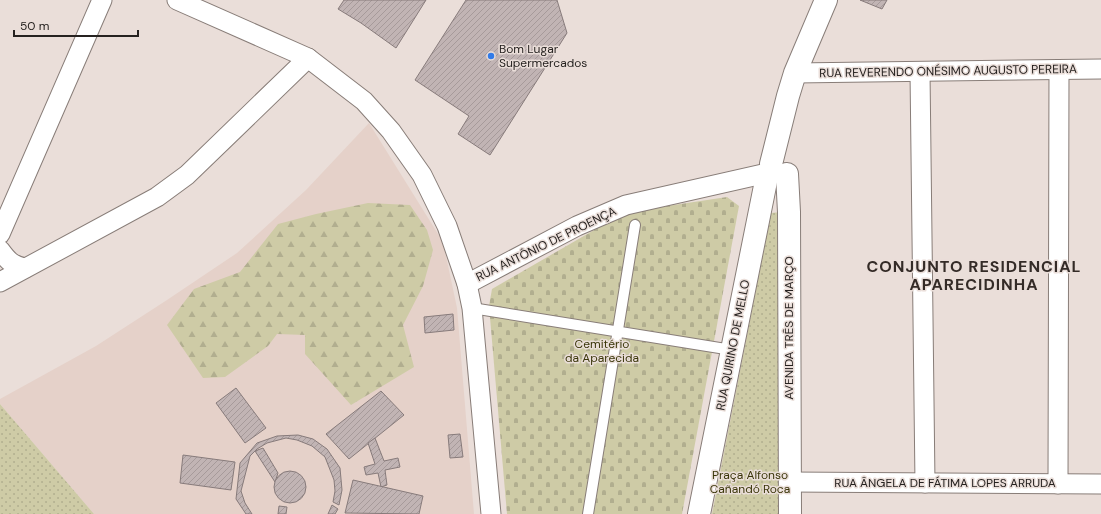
<svg xmlns="http://www.w3.org/2000/svg" width="1101" height="514" font-family="'DM Sans',sans-serif">
<style>
.built{fill:#e5d1c9}
.green{fill:url(#green-dots)}
.forest{fill:url(#forest-firs)}
.cemetery{fill:url(#cemetery-stones)}
.building{fill:url(#building-hatch);stroke:#877b7b}
.lines{fill:none;stroke-linecap:round;stroke-linejoin:round}
.lane-casing{stroke:#887d78;stroke-width:12}
.street-casing{stroke:#887d78;stroke-width:21}
.secondary-casing{stroke:#887d78;stroke-width:24}
.lane{stroke:#fff;stroke-width:10}
.street{stroke:#fff;stroke-width:19}
.secondary{stroke:#fff;stroke-width:22}
.poi-dot{fill:#327be8;stroke:#eaded9;stroke-width:1.5}
.labels{text-anchor:middle;dominant-baseline:central;stroke-width:3;stroke-linejoin:round;paint-order:stroke}
.poi-label{font-size:12px;fill:#262220;stroke:#eaded9;text-anchor:start}
.street-label{font-size:12px;fill:#262220;stroke:#eaded9}
.park-label{font-size:12px;fill:#3a3609;stroke:#eaded9}
.district-label{font-size:16px;font-weight:bold;letter-spacing:1px;fill:#342b27;stroke:#eaded9}
</style>
<defs>
<pattern id="green-dots" width="8" height="8" patternUnits="userSpaceOnUse"><rect width="8" height="8" fill="#cecba6"/><path d="M2 2h.1M6 6h.1" fill="none" stroke="#b1ae8f" stroke-width="1.8" stroke-linecap="round"/></pattern>
<pattern id="forest-firs" width="22" height="20" patternUnits="userSpaceOnUse"><rect width="22" height="20" fill="#cecba6"/><path d="M5 1l3.5 6h-7zM16 11l3.5 6h-7z" fill="#b1ae8f"/></pattern>
<pattern id="cemetery-stones" width="16" height="16" patternUnits="userSpaceOnUse"><rect width="16" height="16" fill="#cecba6"/><path d="M2 7V4a2 2 0 0 1 4 0v3zM10 15v-3a2 2 0 0 1 4 0v3z" fill="#b1ae8f"/></pattern>
<pattern id="building-hatch" width="6" height="6" patternUnits="userSpaceOnUse"><rect width="6" height="6" fill="#c1b4b4"/><path d="M-1 1l2-2M0 6l6-6M5 7l2-2" fill="none" stroke="#a69a9a"/></pattern>
</defs>
<rect width="100%" height="100%" fill="#eaded9"/>
<path class="built" d="M369,123L443,242L457,308L474,514H94L0,404V399L96,346L167,300L237,253L306,190Z"/>
<g class="green">
<path d="M781,212L780,514H712L771,213Z"/>
<path d="M0,404L94,514H0Z"/>
</g>
<path class="forest" d="M368,203L410,205L427,230L433,250L423,286L403,325L414,367L351,405L305,354V335L277,334L268,346L225,377L203,378L167,325L194,289L240,272L278,224L316,214Z"/>
<path class="cemetery" d="M727,197L739,206L682,514H507L489,306L492,289L608,222L634,211Z"/>
<g class="building">
<path d="M344,0H426L396,48L361,23L338,9Z"/>
<path d="M466,0H557L567,33L490,155L458,134L469,116L415,80Z"/>
<path d="M860,0H887L882,9Z"/>
<path d="M453,314L454,330L425,333L424,317Z"/>
<path d="M236,388L266,428L245,443L216,403Z"/>
<path d="M381,391L404,415L349,459L326,434Z"/>
<path d="M460,434L463,457L450,458L448,435Z"/>
<path d="M298,435L313,439L327,449L340,468L342,490L339,505L333,502L335,491L334,480L325,457L312,446L297,440L286,438L267,443L257,449L250,456L241,491L245,503L252,514H246L236,499L240,463L257,443L277,436Z"/>
<path d="M375,438L384,461L398,458L400,467L385,470L387,485L381,487L378,473L366,475L364,467L375,464L368,443Z"/>
<path d="M263,448L278,473L275,482L255,451Z"/>
<path d="M183,455L235,462L231,490L180,483Z"/>
<circle cx="290" cy="487" r="16"/>
<path d="M353,480L423,496L419,514L345,513Z"/>
<path d="M332,505L338,509L335,514H328Z"/>
<path d="M279,506L287,507L286,514H278Z"/>
</g>
<g class="lines">
<g class="lane-casing">
<g id="lane">
<path d="M472,308L732,350"/>
<path d="M588,514L635,225"/>
</g>
</g>
<g class="street-casing">
<g id="street">
<path d="M177,0L308,58L364,101L391,131L422,175L447,226L467,284L472,308L491,514"/>
<path d="M920,72L925,483"/>
<path d="M795,73L1101,69"/>
<path d="M0,234L102,0"/>
<path d="M0,250C8,261 12,265 25,268"/>
<path d="M0,282L157,197L187,175L308,58"/>
<path d="M467,284L577,226L626,205L767,173"/>
<path d="M789,482L1101,484"/>
<path d="M1058,484L1059,70"/>
</g>
</g>
<g class="secondary-casing">
<g id="secondary">
<path d="M771,164L788,96L795,73L826,0"/>
<path d="M787,174L789,212L790,514"/>
<path d="M699,514L767,176"/>
</g>
</g>
<use href="#lane" class="lane"/>
<use href="#street" class="street"/>
<use href="#secondary" class="secondary"/>
</g>
<circle class="poi-dot" cx="491" cy="56" r="4"/>
<g class="labels">
<g class="poi-label">
<text x="499" y="49">Bom Lugar<tspan x="499" dy="14">Supermercados</tspan></text>
</g>
<g class="street-label">
<text transform="translate(948 71) rotate(-1)">RUA REVERENDO ONÉSIMO AUGUSTO PEREIRA</text>
<text transform="translate(546 244) rotate(-26)">RUA ANTÔNIO DE PROENÇA</text>
<text transform="translate(789 328) rotate(-90)">AVENIDA TRÊS DE MARÇO</text>
<text transform="translate(733 345) rotate(-79)">RUA QUIRINO DE MELLO</text>
<text x="945" y="483">RUA ÂNGELA DE FÁTIMA LOPES ARRUDA</text>
</g>
<g class="park-label">
<text x="602" y="344">Cemitério<tspan x="602" dy="14">da Aparecida</tspan></text>
<text x="750" y="475">Praça Alfonso<tspan x="750" dy="14">Cañandó Roca</tspan></text>
</g>
<g class="district-label">
<text x="974" y="266">CONJUNTO RESIDENCIAL<tspan x="974" dy="18">APARECIDINHA</tspan></text>
</g>
</g>
<path d="M14 30v6h124v-6" fill="none" stroke="#262220" stroke-width="2"/>
<text x="20" y="30" font-size="12" fill="#262220" stroke="#eaded9" stroke-width="3" paint-order="stroke">50 m</text>
</svg>
